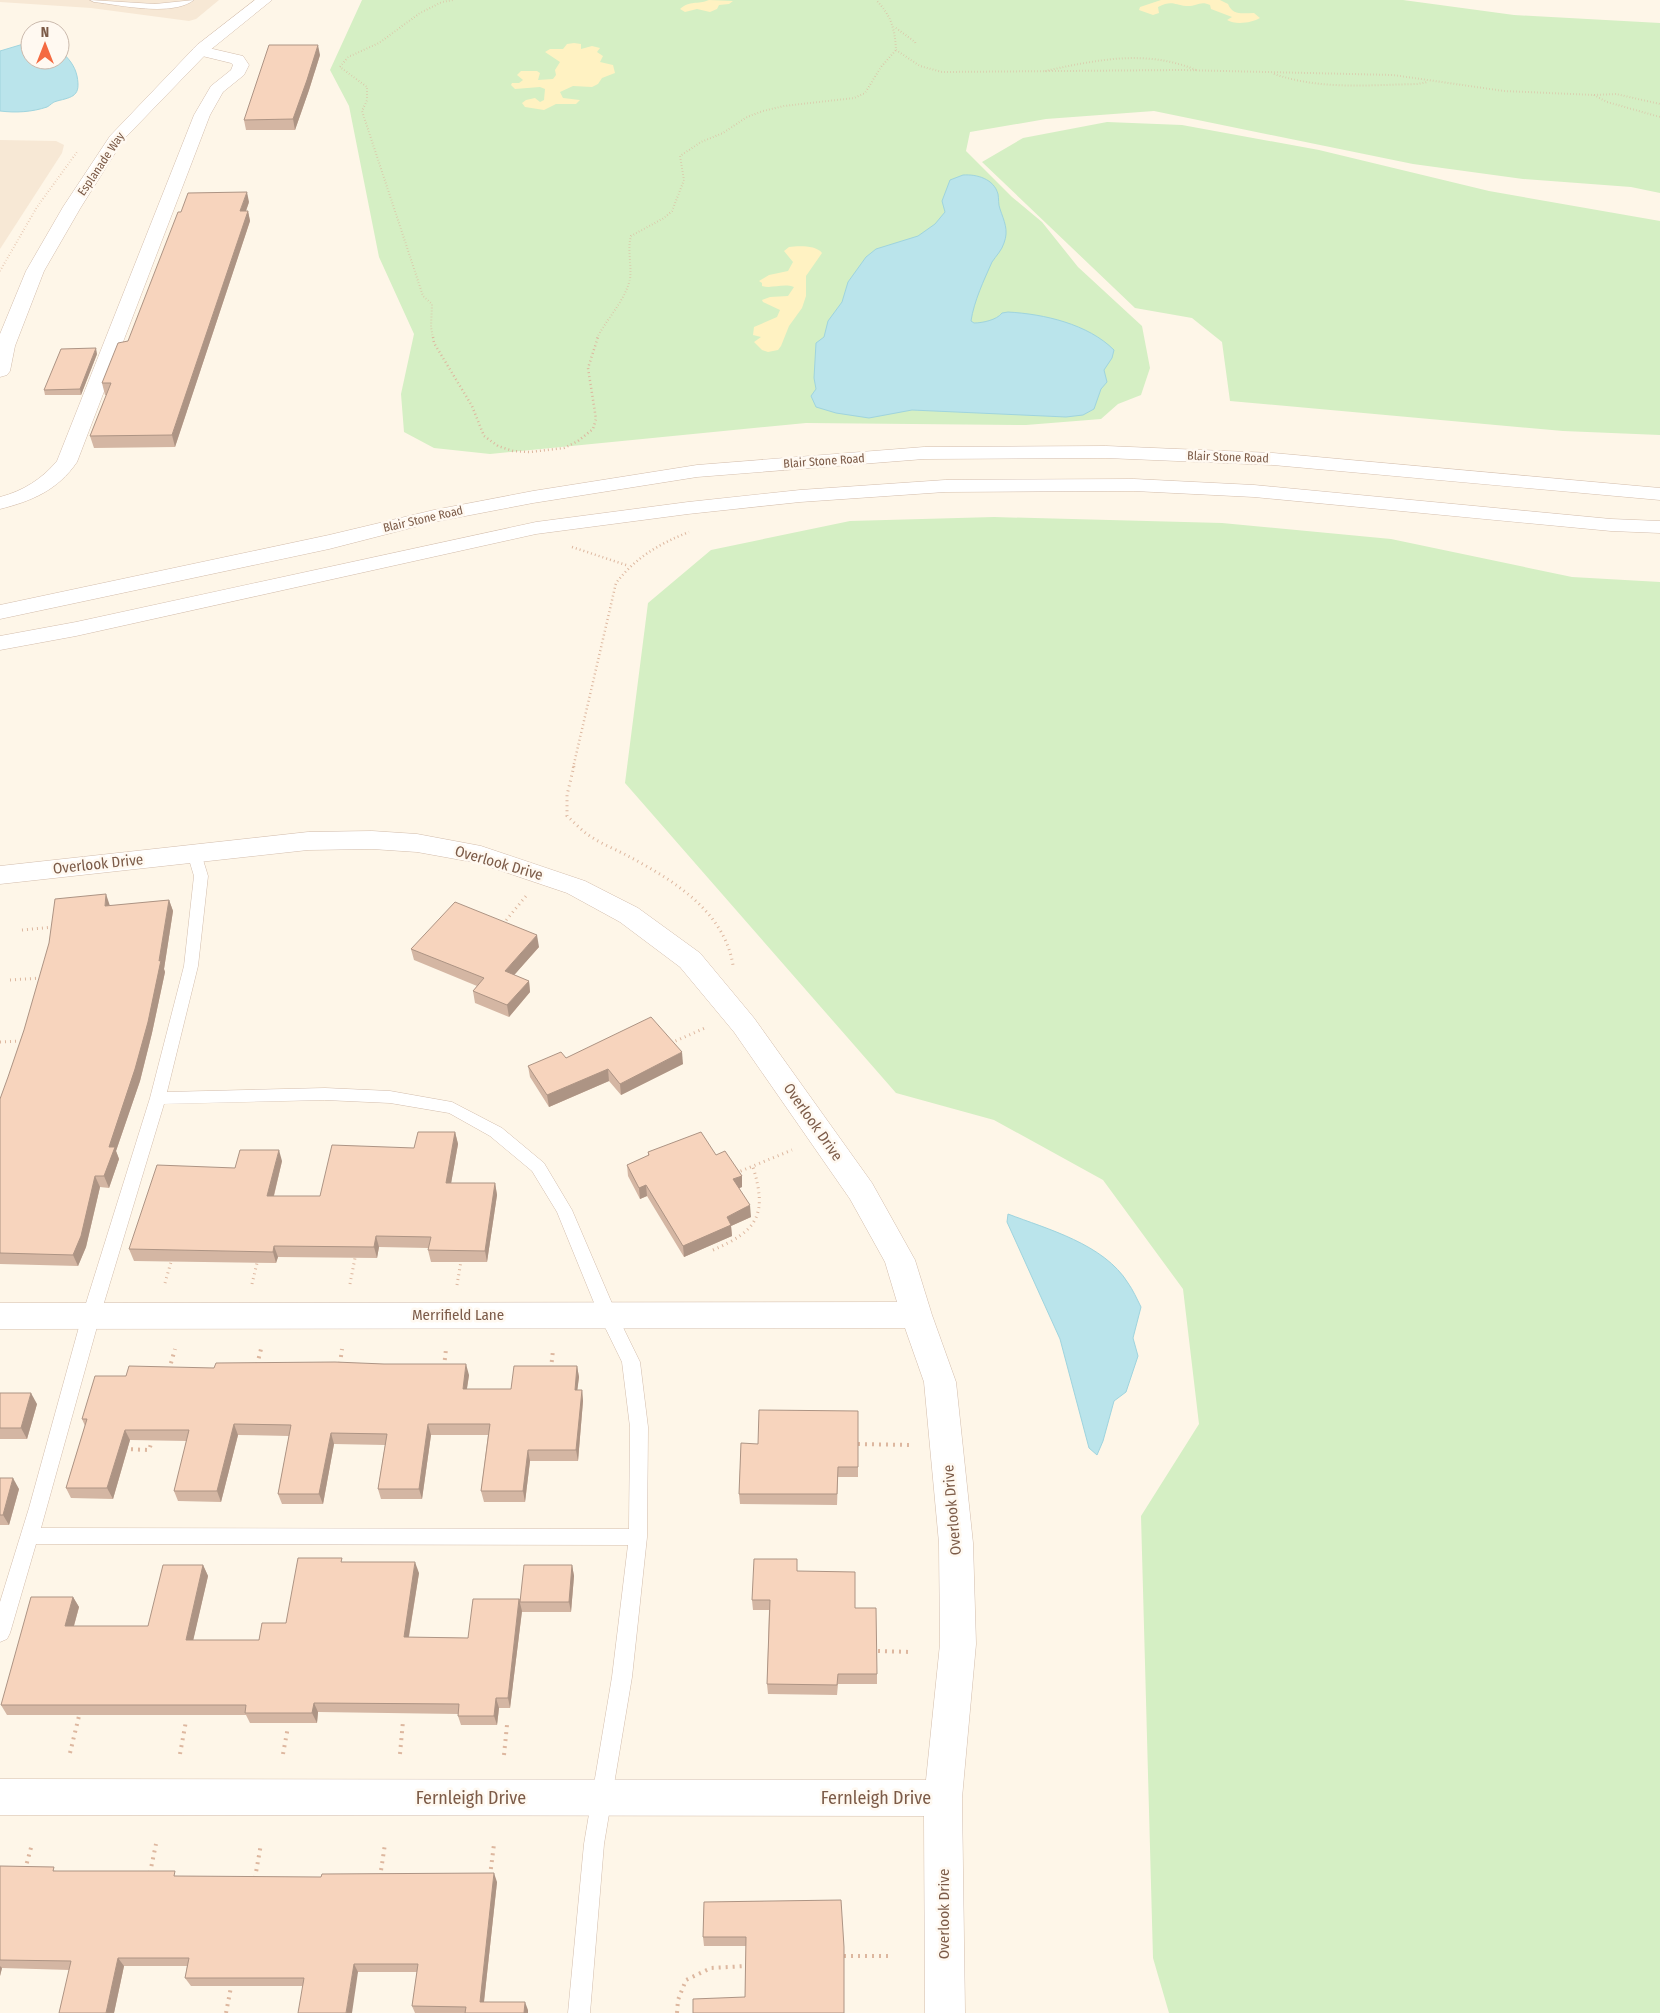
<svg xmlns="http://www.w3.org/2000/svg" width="1660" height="2013" font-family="'Fira Sans Condensed',sans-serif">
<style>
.residential{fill:#f7e8d5}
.green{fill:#d5efc4}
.sand{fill:#fff2c2}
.water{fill:#bae4eb;stroke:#9fd4de}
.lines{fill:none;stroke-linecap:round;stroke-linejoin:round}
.service-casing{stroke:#d3bdac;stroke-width:1}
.minor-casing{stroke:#d3bdac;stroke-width:1}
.tertiary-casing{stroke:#d3bdac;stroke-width:1}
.path-far3{stroke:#ddb79f;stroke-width:2;stroke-dasharray:0.5 2.5;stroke-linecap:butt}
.path-far2{stroke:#ddb79f;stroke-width:2.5;stroke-dasharray:1 3;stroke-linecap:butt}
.path-far1{stroke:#ddb79f;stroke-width:3;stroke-dasharray:1 4;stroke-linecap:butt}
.path{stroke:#ddb79f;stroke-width:4;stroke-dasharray:2 5;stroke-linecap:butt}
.service{fill:#fff;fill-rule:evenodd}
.minor{fill:#fff;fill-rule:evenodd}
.tertiary{fill:#fff;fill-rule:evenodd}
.wall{fill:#d4b6a3}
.shaded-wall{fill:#ad9484}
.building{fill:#f7d4bd;stroke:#ad9484}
.labels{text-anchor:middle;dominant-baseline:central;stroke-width:5;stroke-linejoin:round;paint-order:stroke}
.far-street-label{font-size:12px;fill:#7c5b48;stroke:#fff9f1}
.street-label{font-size:15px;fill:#7c5b48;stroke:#fff9f1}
.near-street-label{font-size:18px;fill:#7c5b48;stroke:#fff9f1}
</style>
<rect width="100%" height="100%" fill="#fef6e8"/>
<g class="residential">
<path d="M0,0H219L196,19L189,21L91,8L0,2Z"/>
<path d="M0,140L56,141L64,145L62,153L0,249Z"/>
</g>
<g class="green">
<path d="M362,0H1403L1514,15L1660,23V193L1631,187L1523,179L1413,164L1154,111L1046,119L970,132L966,151L1012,197L1042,222L1078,267L1142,326L1150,368L1141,395L1118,404L1101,419L1026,425L806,423L490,454L434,448L404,432L401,394L414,334L379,257L349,106L330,70Z"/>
<path d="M1107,122L1182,125L1319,150L1489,191L1660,221V435L1563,431L1230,401L1222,342L1192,318L1135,308L982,162L1023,138Z"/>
<path d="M994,517L1222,523L1391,539L1572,577L1660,582V2013H1169L1153,1958L1141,1516L1199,1424L1183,1289L1103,1180L994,1120L896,1093L625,783L648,603L711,550L850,521Z"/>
</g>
<g class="sand">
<path d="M709,0L733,1L729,4L719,5L717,9L710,12L697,9L685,12L680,9C690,0 697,5 709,0Z"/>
<path d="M1161,0H1220L1228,4C1233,16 1243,13 1254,13L1260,18C1252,23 1235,25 1227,20L1232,17L1211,9L1210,5C1200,0 1196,7 1186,6C1174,5 1172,0 1158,7L1159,13L1153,15L1139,10L1140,7Z"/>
<path d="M574,43L581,44V49L592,46L600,48L597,52L603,56L600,62L613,65L615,73L602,78L598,84L592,87L573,86L560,92L563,98L580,100L576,104H556L544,110L525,107L522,103L526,100L535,98L540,102L544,100L545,89L540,87L515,89L511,85L512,83H519L523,80L517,75L521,71H537L540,73L538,80L553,79L556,75L555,70L560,62L545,52L550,49H563L567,44Z"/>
<path d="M789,247C798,246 816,245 822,253L806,276V296L802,308L789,326L781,346L778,350L768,352L762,350L754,342L761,337L753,335L754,327L777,317L780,310L763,302L762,300L770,297L788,296L794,287C783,283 772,289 762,286V283L759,281L769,275L788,271L793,262L784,251Z"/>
</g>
<g class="water">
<path d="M30,42V60H60V51C68,57 75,66 77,76C81,96 73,97 57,101C52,102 51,105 47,107C32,112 16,113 0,111V51Z"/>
<path d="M963,175C977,174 994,179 998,194C999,199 998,204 1000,209C1004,221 1009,230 1004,243C1002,250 996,256 992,262C984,280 974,301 971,321L974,323C982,323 997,320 1002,313L1008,312C1044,314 1088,324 1114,350L1112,358L1104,370L1107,382L1101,389L1094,409L1083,415L1066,417L912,410L869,418L836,413L816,407L811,396L816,389L814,378L816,343L824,337L828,321L842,302L848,282L866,257L876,249L918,236L935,224L945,212L942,201L950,180Z"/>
<path d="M1008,1214C1047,1229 1104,1244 1128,1283C1133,1290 1137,1299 1141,1307L1133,1338L1138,1356L1126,1392L1114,1401L1103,1441L1097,1455L1089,1448L1060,1339L1007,1222Z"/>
</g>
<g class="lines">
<g class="service-casing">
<g id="service">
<path d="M90,0L155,4L194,0C172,17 120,5 94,2Z"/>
<path d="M194,848L199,850L201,853L208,876L198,966L167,1092L325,1088L390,1091L452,1102L502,1128L544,1163L572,1210L617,1315L640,1362L648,1427L647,1537L632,1677L604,1844L590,2013H568L584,1844L612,1677L628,1545L36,1544L10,1633L7,1639L0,1642V1602L29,1508L82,1316L150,1098L184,966L194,876L187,853L189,850ZM325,1100L390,1103L449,1113L490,1136L532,1171L557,1212L599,1315L622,1362L630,1427L629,1529L41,1528L100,1316L164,1104Z"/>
</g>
</g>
<g class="minor-casing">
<g id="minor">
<path d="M200,46L243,56L249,65L244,75L223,92L210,115L77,462C58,490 32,501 0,509V497C23,491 42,479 57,461L194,115L211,86L231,70L233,65L231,63L194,54L192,51L194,48Z"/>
<path d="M372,831L417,834L481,846L585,881L638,908L700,953L754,1018L872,1183L915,1260L932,1315L956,1382L973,1543L976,1644L962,1798L965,2013H925L924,1816L0,1815V1779L926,1780L940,1644L939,1543L924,1382L905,1328L0,1329V1303L897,1302L885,1262L850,1199L734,1032L680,967L620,922L567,893L478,863L417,852L372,849L308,850L0,884V866L308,832Z"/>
</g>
</g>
<g class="tertiary-casing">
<g id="tertiary">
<path d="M255,0H272L209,51L124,139L81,207L44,271L15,346L10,371L7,375L0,377V334L26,271L63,207L110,136L197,45Z"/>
<path d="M1106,446L1273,453L1660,488V500L1273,465L1106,458L924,459L697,477L533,503L434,522L329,549L0,619V605L329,535L434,510L533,491L697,465L924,447Z"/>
<path d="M1134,479L1254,485L1611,519L1660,521V533L1611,531L1254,497L1134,491L945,492L800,502L688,514L536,534L76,636L0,650V636L76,622L536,522L688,502L800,490L945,480Z"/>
</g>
</g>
<g class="path-far3">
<path d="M896,28L915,42L916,45"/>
<path d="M896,50L920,66L942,72L1182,70L1393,75L1504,91L1594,95L1616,94L1660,104"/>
<path d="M1045,71C1096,60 1146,49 1196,70"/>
<path d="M1274,74C1321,90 1368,85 1417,84L1428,82"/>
<path d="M1594,95L1607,102L1660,117"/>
<path d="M0,271L37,207L77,152"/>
<path d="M433,338L431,327L432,304L423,296L362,111L367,100V87L340,67L348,57L379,43L420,13L442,2L453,0"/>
<path d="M597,338C607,318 625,301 630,279C632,265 627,250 631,236L664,218L672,211L684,180L680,156L701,142L723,133L747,117L763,111L784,106L854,98L865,93L881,67L896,50C895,29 891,15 876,0"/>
</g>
<g class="path-far2">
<path d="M433,337L434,343L472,406L484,436L498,446L513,451L530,452L564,448L578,441L593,429L596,419L588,368L598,337"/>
<path d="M572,547L629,566"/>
<path d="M573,768L616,583C636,557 659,544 689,532"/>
</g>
<g class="path-far1">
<path d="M574,766L567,795V816C574,822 580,829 587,834C599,843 615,849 628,856C673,880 724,911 733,965"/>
<path d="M503,924L526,896"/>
<path d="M22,930L54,927"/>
<path d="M10,980L41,978"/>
<path d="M0,1042L23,1041"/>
<path d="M671,1043L705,1028"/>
<path d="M736,1173L792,1150"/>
<path d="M713,1250C757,1231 768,1215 753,1167"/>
<path d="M165,1283L171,1262"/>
<path d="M252,1284L257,1263"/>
<path d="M350,1284L355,1258"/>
<path d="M457,1285L461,1261"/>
</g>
<g class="path">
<path d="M340,1364L342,1349"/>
<path d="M257,1365L261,1349"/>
<path d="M444,1367L446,1349"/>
<path d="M551,1369L553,1350"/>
<path d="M169,1370L175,1349"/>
<path d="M858,1444L911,1445"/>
<path d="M124,1449L149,1450L152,1441"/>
<path d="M878,1651L912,1652"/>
<path d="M70,1753L79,1716"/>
<path d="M180,1754L186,1721"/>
<path d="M283,1754L288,1727"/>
<path d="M400,1754L403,1721"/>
<path d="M504,1755L507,1725"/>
<path d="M25,1870L32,1844"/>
<path d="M150,1873L156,1844"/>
<path d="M490,1876L494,1844"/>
<path d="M380,1877L385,1844"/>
<path d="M255,1878L261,1844"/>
<path d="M844,1956H892"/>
<path d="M226,2013L231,1987"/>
<path d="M677,2013L678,2000L686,1980L711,1968L746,1966"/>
</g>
<use href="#service" class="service"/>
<use href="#minor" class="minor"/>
<use href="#tertiary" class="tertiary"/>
</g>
<g class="wall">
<path d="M320,55L309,90L295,130H246L244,120Z"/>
<path d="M249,202L246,211H248L250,221L175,447L94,448L90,436L107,395H105L102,383L128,341Z"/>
<path d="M97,354L81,395H45L44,390Z"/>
<path d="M169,900L173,911L164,969L165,972L152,1033L140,1081L116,1151L119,1159L109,1188L100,1187L86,1247L78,1266L0,1264V1099L110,906Z"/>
<path d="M539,947L514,975L529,981L530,992L509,1017L475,1003L473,991L477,986L414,960L411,949Z"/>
<path d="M566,1058L683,1064L621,1095L609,1081L549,1107L530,1077L528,1066Z"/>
<path d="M455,1132L458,1144L451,1183H495L497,1195L487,1262H431L428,1250V1248L379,1247L377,1258L278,1257L276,1263L134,1261L129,1249L235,1168L282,1161L274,1196H320L414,1148Z"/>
<path d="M648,1152L716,1155L742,1176V1187L739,1188L751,1217L731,1226L732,1236L684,1257L647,1196L640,1199L628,1176L627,1165L648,1156Z"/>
<path d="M577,1366L579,1377L577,1390H582L583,1401L578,1461H530L525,1502H484L481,1491L488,1435H431L422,1499H381L378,1489L385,1445L334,1444L323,1504H282L278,1494L289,1436L238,1435L221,1502L178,1501L174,1491L187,1441L130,1440L113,1499L71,1498L66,1488L85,1426L82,1419L126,1376L469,1375L467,1389H511Z"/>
<path d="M0,1393L37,1404L27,1439H0Z"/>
<path d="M741,1443L858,1467V1477H838L837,1505L740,1504L739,1494Z"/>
<path d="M0,1478L19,1489L9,1525H0Z"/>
<path d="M343,1562L419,1573L409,1637L468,1638L519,1599L572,1565L574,1576L571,1612H522V1611L510,1708H499L497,1725H461L458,1716V1714L318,1712L317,1723H250L246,1715H7L1,1705L73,1597L79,1607L74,1626H148L203,1565L208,1576L193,1640H259L286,1623Z"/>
<path d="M797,1571L855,1608L877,1674V1684H838L837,1695L768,1694L767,1684L769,1610H753L752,1600Z"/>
<path d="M0,1866L57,1871L178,1876L497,1882L484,2002L528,2010V2013H415L412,2006L417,1972H358L302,1986H191L185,1978L187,1966H124L114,2013H59L70,1970L2,1968L0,1976Z"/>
<path d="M704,1902L844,2013L745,1997L746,1946H704L703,1937Z"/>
</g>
<g class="shaded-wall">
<path d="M318,45L320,55L309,90L295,130L293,119Z"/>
<path d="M247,192L249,202L242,222L240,211Z"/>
<path d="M248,211L250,221L175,447L172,435Z"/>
<path d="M96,348L97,354L81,395L80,389Z"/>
<path d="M106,894L110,906H105Z"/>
<path d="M169,900L173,911L164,969L165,972L152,1033L140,1081L116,1151L119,1159L109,1188L104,1176L109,1147L159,961Z"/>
<path d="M537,935L539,947L507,983L505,971Z"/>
<path d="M529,981L530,992L509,1017L507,1005Z"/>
<path d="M682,1052L683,1064L621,1095L620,1084Z"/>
<path d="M608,1069L609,1081L549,1107L547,1095Z"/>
<path d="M455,1132L458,1144L449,1195L446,1183Z"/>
<path d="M279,1150L282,1161L271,1207L267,1196Z"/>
<path d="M95,1176L100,1187L86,1247L78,1266L73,1255Z"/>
<path d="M742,1176V1187L733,1191V1179Z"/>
<path d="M495,1183L497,1195L487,1262L485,1251Z"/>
<path d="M646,1185L647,1196L640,1199L639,1188Z"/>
<path d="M750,1205L751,1217L731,1226L732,1236L684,1257L683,1246L727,1217Z"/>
<path d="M376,1236L379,1247L377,1258L374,1247Z"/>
<path d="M274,1246L278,1257L276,1263L273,1252Z"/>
<path d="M466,1364L469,1375L465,1400L463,1389Z"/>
<path d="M577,1366L579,1377L576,1401L575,1390Z"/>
<path d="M582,1390L583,1401L578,1461L576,1450Z"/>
<path d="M31,1393L37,1404L27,1439L21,1428Z"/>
<path d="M234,1424L238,1435L221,1502L217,1491Z"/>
<path d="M428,1424L431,1435L422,1499L419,1489Z"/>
<path d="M125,1430L130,1440L113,1499L107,1488Z"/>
<path d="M331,1433L334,1444L323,1504L319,1494Z"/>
<path d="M528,1450L530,1461L525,1502L523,1491Z"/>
<path d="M13,1478L19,1489L9,1525L3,1515Z"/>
<path d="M415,1562L419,1573L407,1647L404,1637Z"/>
<path d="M203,1565L208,1576L191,1650L186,1640Z"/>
<path d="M572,1565L574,1576L571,1612L569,1602Z"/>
<path d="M73,1597L79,1607L71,1636L65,1626Z"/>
<path d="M519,1599L522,1611L510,1708L508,1698Z"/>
<path d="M496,1698L499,1708L497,1725L494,1716Z"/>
<path d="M314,1703L318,1712L317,1723L312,1713Z"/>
<path d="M494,1873L497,1882L483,2010L480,2002Z"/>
<path d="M118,1958L124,1966L114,2013H106Z"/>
<path d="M354,1964L358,1972L352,2013H346Z"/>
<path d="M0,1966L2,1968L0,1976Z"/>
<path d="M525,2002L528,2010V2013H524Z"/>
</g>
<g class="building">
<path d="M269,45H318L307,80L293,119L244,120Z"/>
<path d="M247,192L240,211H248L172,435L90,436L111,383H102L118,343L128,341L178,212H181L188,193Z"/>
<path d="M96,348L80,389L44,390L61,349Z"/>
<path d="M106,894L105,906L169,900L159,961L161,960L148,1022L135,1069L109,1147H115L104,1176H95L81,1236L73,1255L0,1253V1099L8,1077L24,1030L49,943L55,899Z"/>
<path d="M455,902L537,935L505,971L529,981L507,1005L473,991L484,978L411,949Z"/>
<path d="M651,1017L682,1052L620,1084L608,1069L547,1095L528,1066L561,1052L566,1058Z"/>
<path d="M418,1132H455L446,1183H495L485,1251L428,1250L431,1237L376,1236L374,1247L274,1246L273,1252L129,1249L157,1165L235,1168L240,1150H279L267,1196H320L332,1145L414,1148Z"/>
<path d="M701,1132L716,1155L725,1151L742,1176L733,1179L750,1205L727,1217L731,1225L683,1246L646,1185L639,1188L627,1165L649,1155L648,1152Z"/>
<path d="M335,1362L384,1364H466L463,1389H511L514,1366H577L575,1390H582L576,1450H528L523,1491H481L490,1424H428L419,1489H378L387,1434L331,1433L319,1494H278L291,1425L234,1424L217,1491H174L189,1430H125L107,1488H66L87,1419H82L95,1376H126L129,1366L214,1368L216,1363Z"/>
<path d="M0,1393H31L21,1428H0Z"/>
<path d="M759,1410L858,1411V1467H838L837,1494H739L741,1443L758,1444Z"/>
<path d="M0,1478H13L3,1515H0Z"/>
<path d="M298,1558H342L341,1562H415L404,1637L468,1638L473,1599H519L508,1698H496L494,1716H458L459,1704L314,1703L312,1713H245L246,1705H1L31,1597H73L65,1626H148L163,1565H203L186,1640H259L262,1623H286Z"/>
<path d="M754,1559H797V1571L855,1572V1608H876L877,1674H838L837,1685L767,1684L770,1600H752Z"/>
<path d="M524,1565H572L569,1602H520Z"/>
<path d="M0,1866L54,1867L53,1871H175L174,1876L321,1877L322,1874L494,1873L480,2002H525L524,2013H465L466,2007L412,2006L418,1964H354L346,2013H298L304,1978H185L189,1958H118L106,2013H59L71,1961L0,1960Z"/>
<path d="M841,1900L844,1947V2013H693V1999L745,1997L746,1937H703L704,1902Z"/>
</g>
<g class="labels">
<g class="far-street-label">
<text transform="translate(101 164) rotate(-56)">Esplanade Way</text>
<text transform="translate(1228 457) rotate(2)">Blair Stone Road</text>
<text transform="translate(824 461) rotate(-4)">Blair Stone Road</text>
<text transform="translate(423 519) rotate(-13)">Blair Stone Road</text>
</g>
<g class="street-label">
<text transform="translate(499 863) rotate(16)">Overlook Drive</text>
<text transform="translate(98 864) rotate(-6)">Overlook Drive</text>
<text transform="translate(813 1122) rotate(55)">Overlook Drive</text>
<text x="458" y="1315">Merrifield Lane</text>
<text transform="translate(952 1510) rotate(-95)">Overlook Drive</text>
<text transform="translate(944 1914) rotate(-90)">Overlook Drive</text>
</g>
<g class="near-street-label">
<text x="471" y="1798">Fernleigh Drive</text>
<text x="876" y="1798">Fernleigh Drive</text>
</g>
</g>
<g transform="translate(45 45)"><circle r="24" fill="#fff9f1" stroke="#cbbaad"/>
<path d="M0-4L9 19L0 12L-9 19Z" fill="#f46a41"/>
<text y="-8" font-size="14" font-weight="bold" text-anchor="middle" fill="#7c5b48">N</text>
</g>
</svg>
